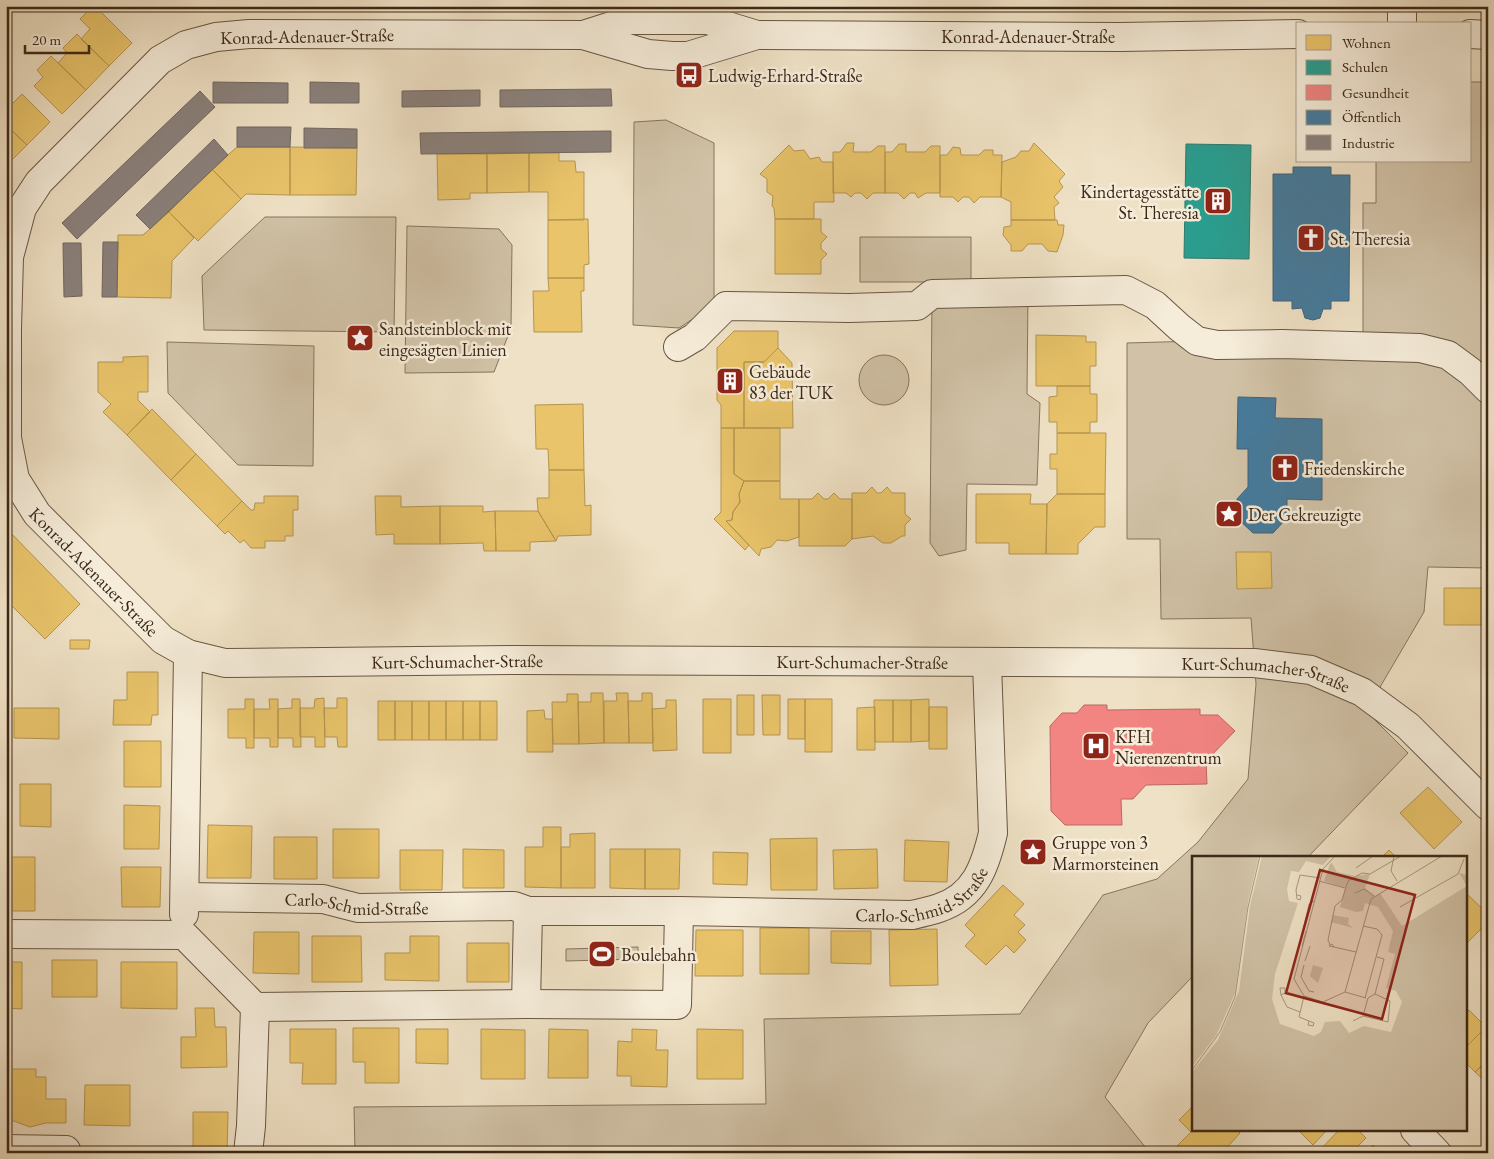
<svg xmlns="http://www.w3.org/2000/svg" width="1494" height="1159" font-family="'EB Garamond',serif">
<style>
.green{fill:#d1c2a7;stroke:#86755f}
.homes{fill:#e9c46a;stroke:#b59551}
.schools{fill:#2a9d8f;stroke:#2f7a6b}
.health{fill:#f28482;stroke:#bb6862}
.public{fill:#457b9d;stroke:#426275}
.industry{fill:#8a817c;stroke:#73665e}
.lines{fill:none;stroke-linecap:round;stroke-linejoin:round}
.minor-casing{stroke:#695642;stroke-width:30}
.minor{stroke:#f5ecd9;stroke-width:28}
.labels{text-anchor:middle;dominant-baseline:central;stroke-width:5;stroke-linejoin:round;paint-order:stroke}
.street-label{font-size:18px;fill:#3c2817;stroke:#f5ecd9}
.poi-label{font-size:18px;fill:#3c2817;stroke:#f5ecd9;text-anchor:start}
.inset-road{fill:none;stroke:#a7977f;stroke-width:1}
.view{fill:#8f2418;fill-opacity:0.15;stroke:#8f2418;stroke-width:2.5}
.inset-edge{fill:none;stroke:#3c2817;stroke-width:2.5}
</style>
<rect width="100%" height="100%" fill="#efe1c5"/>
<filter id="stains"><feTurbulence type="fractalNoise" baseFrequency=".004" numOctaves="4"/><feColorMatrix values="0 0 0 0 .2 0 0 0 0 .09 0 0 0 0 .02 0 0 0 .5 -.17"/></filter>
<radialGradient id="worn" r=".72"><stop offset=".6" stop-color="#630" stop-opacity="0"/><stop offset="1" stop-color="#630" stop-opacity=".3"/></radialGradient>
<path class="green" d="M1470,82H1488V568L1428,567L1424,612L1366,711L1408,753L1307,858H1193V976L1148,1023L1105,1097L1150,1153H355L354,1107L766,1104L764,1019L1020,1014L1103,895L1157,879L1198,842L1248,779L1256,684L1251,618L1161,619L1160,539H1127V343L1197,341L1363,346V203H1376V161H1470Z
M666,120L714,143V305L679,328L633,325L634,122Z
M265,217H396L394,332L204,330L202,276Z
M407,226L499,229L512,245L511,328L494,372L405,373Z
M860,237H971V282H860Z
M1028,293L1027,394L1040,403L1037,485L967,484L966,550L939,556L930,543L932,294Z
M167,342L314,346L313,466L238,465L168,393Z
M859 380a25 25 0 1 1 50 0a25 25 0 1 1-50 0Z
M638,947V959L566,961V949Z"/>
<path class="homes" d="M93,6H95L132,43L109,66L81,39L90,29L80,19Z
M77,34L109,66L86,90L58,63L67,53L63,48Z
M51,56L86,90L62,114L34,86L43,77L37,70Z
M22,94L50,122L27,145L6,125V96L13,103Z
M6,125L27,145L6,166Z
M847,143H854L853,152H871L878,146H885V193H873L867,199L861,193H855L851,197L846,193H833V152H840Z
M1034,143L1065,174L1059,181L1063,187L1054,197L1059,203L1054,207L1055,220H1011V202L1001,197L1002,162L1016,157L1021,151H1029Z
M899,144H906V152H925L931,146H940V193H926L918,198L915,193H910L904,199L898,193H885V152H892Z
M789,145L794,151L804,150L810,159L819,157L822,162H833L834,202H814V219H775L774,208L772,206L773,196L767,192V179L760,174Z
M237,147H290V195L246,194L241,199L212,169Z
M290,147L357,148L356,195H290Z
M953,147L960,148L961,155H979L984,150H993V155H1002L1001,197H980L974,203L969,197H963L958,202L953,197H940V155H947Z
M529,153H559V161H575L576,172H584V220H548V192H529Z
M529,153V192L487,193V154Z
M437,154H487V193H470V199L438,200Z
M212,169L241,199L198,241L169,212Z
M169,212L194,238L172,261L171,298L117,297L118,235H143Z
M588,219L589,264L584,265V278H548V220Z
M775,219H821V232L827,237L821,243V249L827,254L821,260V274H775Z
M1011,220H1057L1058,225H1064L1063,235L1057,252L1048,251L1042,244H1028L1022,251H1011V245L1003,235L1004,227L1011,226Z
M548,278H584V291H581L582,332H534L533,291H549Z
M734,331H778V348L764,362H744V428H721V405L717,400V348Z
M1036,335L1086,336V342H1096V366H1090V386H1036Z
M778,348L792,363L793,428H744V362H764Z
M148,356V392H138V400L150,412L127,435L103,412L111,404L98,392V362H123V357Z
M1057,386H1090V394H1097V422H1090V433H1057V422H1049V397L1057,396Z
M583,404L584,470H549L548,449H536L535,405Z
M152,409L196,454L171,480L127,435Z
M721,428H734V474L744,481L739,494L740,502L733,512L732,520L726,521L749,545L745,550L714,519L721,512Z
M734,428H780V481H744L734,474Z
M1057,433H1106L1105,494H1057V469H1050V454H1057Z
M196,454L242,501L217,526L171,480Z
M549,470H584L585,506L591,505V535L558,536L556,541L538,511L537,498H549Z
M744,481H780V499H799V537L787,541L777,540L771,547L761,549L759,556L726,521L732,520L733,512L740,502L739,494Z
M872,487L877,493H881L887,487L892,493H905V514L911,519L905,525V536H902L891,543H883L873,536L852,539V493H866Z
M818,493L824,499H828L834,493L840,499H852V539L845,546H799V499H812Z
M976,494H1031L1030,504H1047L1046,554H1009V543H976Z
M1057,494H1105V527H1095L1078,544V554H1046L1047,504Z
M264,496H298V510H293V536H285V541H265V548H251L244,540L240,543L228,531L225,534L217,526L242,501L251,510H254L255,503H264Z
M375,496H401V507L440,506V544H394V534L376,535Z
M440,506H483V512L495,511L496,551H484L483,543L440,544Z
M495,511H538L556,541L530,542V551H496Z
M6,528L80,604L45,639L6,600Z
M1236,552H1271L1272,588L1237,589Z
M1444,588H1488V625H1444Z
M70,640H90L89,649H70Z
M127,672H158V715H152L151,725H113L114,700H127Z
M591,693H603L604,743L579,744L578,702H591Z
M616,693H628L629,743H604V701H617Z
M642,693H652L653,743H629L628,701H642Z
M567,694H578L579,744H553L552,702H567Z
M737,695H754V735H737Z
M762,695H780V735H763Z
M324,698L325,747H315V737H300V708H314L315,699Z
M337,698H347V747H338L337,737H325L324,708H337Z
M245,699H254V748H246V738H228V709H245Z
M269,699H278V747H270V738H254V709H270Z
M292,699H300L301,747H293V738H278V709L292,708Z
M703,699H731V753H703Z
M788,699H805V739H788Z
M805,699H832V752H805Z
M929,699V741L911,742V700Z
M666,700H676L677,750L653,751L652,709L666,708Z
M874,700H893V742H875Z
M893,700H911V742H893Z
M378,701H395V740H378Z
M395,701H412V740H395Z
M412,701H429V740H412Z
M429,701H446V740H429Z
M446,701H463V740H446Z
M463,701H480V740H463Z
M480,701H497V740H480Z
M875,707V750H857V708Z
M929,707H947V749H929Z
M14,708H59V739L14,738Z
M544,710L545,719H552L553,752H527V711Z
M124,741H161V787H124Z
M20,784H51V827L20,826Z
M1428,787L1462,822L1434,849L1400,813Z
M124,805L160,806L159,849H124Z
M208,825L252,826L251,878H207Z
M543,827H561V888L525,887V847H543Z
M333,829H379V878H333Z
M595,833V888H561V847H570V834Z
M274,837H317V879H274Z
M817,838V890H771L770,839Z
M905,840L949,842L947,882L904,881Z
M463,849L504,850V888H463Z
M610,849H645V889L610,888Z
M645,849H680L679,889H645Z
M877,849L878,888L834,889L833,850Z
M400,850H443L442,890H400Z
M1389,850L1397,858H1381Z
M713,852L748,853L747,885L713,884Z
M6,857H35V911H6Z
M121,867H161L160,907H122Z
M1003,885L1024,904L1014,915L1025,925L1018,932L1026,940L1014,953L1006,945L986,965L965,946L975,935L965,925Z
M1465,892L1488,914V922L1465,945Z
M760,928H809V974H760Z
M937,929L938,985L890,986L889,930Z
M696,930H743V976H695Z
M831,931H871V964L831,963Z
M254,932H299V974L253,973Z
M312,936H361L362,982H312Z
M410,936H439V981L385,980V953H410Z
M467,943H509V982H467Z
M52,960H97V997H52Z
M6,962H22V1009L6,1008Z
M121,962H177V1009L121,1008Z
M195,1008H214L215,1027H226L227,1067L181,1068V1037H196Z
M1469,1010L1486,1027L1465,1048V1014Z
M1486,1027L1488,1029V1060L1475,1072L1465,1062V1048Z
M353,1028H399V1083H365V1062H353Z
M290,1029H336V1084H302L303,1063H290Z
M416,1029H448V1064L416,1063Z
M481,1029L525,1030V1079H481Z
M549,1029L588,1030V1078H548Z
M632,1029L657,1030L656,1050H668L667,1087L631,1086V1076H617L618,1041L632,1042Z
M697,1029L743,1030V1079H697Z
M1488,1060V1084L1475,1072Z
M6,1069H36V1077H46V1099H66V1123H46L30,1127L11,1120L6,1123Z
M85,1085H130V1126L84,1125Z
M1193,1106V1130H1237L1240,1133L1222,1153H1184L1177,1146L1191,1132L1179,1120Z
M193,1112H228L227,1153H193Z
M1298,1130H1327L1313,1145Z
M1339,1130H1358L1366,1138L1351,1153H1320L1319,1151Z
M1373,1145L1381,1153H1365Z"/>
<path class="schools" d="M1186,144L1251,145L1249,259L1184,258Z"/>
<path class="health" d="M1084,705H1107V710L1200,709V715H1218L1235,731L1206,761L1207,784L1146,785L1133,799H1121L1122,825H1065L1051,811L1050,726L1062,713H1077Z"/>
<path class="public" d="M1293,167H1331V175H1350L1349,301H1331V309H1323L1320,318L1313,320L1305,318L1302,308L1292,309V301H1273V174H1293Z
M1238,397L1276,398L1275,418L1322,419V500L1287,499V518L1273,533H1253L1238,519L1237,499L1248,487V449H1237Z"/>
<path class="industry" d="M213,82L288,83V103H213Z
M310,82L359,83V103H310Z
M611,89L612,106L500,107V90Z
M480,90V106L402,107V91Z
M200,91L215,107L77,239L62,223Z
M237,127H291L290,147H237Z
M304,128L357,129V148H304Z
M611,131V152L421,154L420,133Z
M214,139L228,155L150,229L136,215Z
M103,242H118L117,297H102Z
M63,243H81L82,296L64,297Z"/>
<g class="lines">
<defs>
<g id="minor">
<path d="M1402,24V6"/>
<path id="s1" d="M1298,34L1120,37L757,35L688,56H672L648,54L583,35L249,34L216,37L186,45L160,60L39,182L22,208L9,257L7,329V438L15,479L37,514L163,640L188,654L225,663L518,660L1254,663L1311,670L1362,692L1408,726L1488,806"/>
<path d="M1470,34L1488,35"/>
<path d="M583,35L630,20H708L757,35"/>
<path d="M678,347L695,337L726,306L849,308L917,306L932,294L1126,290L1155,305L1179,327L1197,341L1217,345L1282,344L1420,348L1448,355L1471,372L1488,389"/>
<path id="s2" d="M185,897L323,899L358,908L514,906L528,911H679L912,915C921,913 930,911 939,908C975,896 985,867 993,833L987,663"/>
<path d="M184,914L188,654"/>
<path d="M6,934L184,935L255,1007L526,1004L677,1005L679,911"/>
<path d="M526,1004L528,911"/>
<path d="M1415,1130L1437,1153"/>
<path d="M6,1149L66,1150V1153"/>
<path d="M248,1153L251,1126L255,1007"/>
</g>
</defs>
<use href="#minor" class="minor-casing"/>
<use href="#minor" class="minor"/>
</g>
<defs>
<symbol id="bus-square" viewBox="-11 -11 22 22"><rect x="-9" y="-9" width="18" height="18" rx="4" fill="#8f2418" stroke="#f5ecd9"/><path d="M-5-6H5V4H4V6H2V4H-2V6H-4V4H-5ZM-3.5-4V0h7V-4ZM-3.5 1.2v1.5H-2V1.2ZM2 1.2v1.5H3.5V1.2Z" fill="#fff"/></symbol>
<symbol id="building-square" viewBox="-11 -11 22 22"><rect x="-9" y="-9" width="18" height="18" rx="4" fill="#8f2418" stroke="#f5ecd9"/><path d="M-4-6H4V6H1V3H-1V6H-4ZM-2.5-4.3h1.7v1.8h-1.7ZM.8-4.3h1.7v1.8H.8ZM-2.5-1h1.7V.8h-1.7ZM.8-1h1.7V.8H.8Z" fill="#fff"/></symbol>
<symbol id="church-square" viewBox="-11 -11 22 22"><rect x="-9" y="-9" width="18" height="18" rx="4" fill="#8f2418" stroke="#f5ecd9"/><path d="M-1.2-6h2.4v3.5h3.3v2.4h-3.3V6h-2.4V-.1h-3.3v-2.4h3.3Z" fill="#fff"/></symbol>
<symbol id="sight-square" viewBox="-11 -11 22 22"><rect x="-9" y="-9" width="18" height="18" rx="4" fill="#8f2418" stroke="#f5ecd9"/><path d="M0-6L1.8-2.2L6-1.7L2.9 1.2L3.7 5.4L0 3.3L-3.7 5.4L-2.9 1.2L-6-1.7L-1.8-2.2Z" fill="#fff"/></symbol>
<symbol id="hospital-square" viewBox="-11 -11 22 22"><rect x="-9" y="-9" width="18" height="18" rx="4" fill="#8f2418" stroke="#f5ecd9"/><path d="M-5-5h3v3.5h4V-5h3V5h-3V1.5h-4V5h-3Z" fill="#fff"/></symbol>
<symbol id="stadium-square" viewBox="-11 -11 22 22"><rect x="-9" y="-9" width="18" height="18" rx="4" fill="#8f2418" stroke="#f5ecd9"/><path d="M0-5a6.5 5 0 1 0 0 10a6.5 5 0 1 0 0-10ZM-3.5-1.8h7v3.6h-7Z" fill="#fff"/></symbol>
</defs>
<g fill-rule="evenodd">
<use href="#bus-square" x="673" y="59" width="32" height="32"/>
<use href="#building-square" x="1202" y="185" width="32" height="32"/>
<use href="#church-square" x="1295" y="222" width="32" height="32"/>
<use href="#sight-square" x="344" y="322" width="32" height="32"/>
<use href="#building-square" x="714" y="365" width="32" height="32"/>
<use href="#church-square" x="1269" y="452" width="32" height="32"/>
<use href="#sight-square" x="1213" y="498" width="32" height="32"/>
<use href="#hospital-square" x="1080" y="730" width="32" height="32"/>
<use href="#sight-square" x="1017" y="836" width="32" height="32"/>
<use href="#stadium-square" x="586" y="938" width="32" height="32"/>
</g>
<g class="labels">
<g class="street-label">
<text transform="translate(307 36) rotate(-1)">Konrad-Adenauer-Straße</text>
<text x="1028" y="36">Konrad-Adenauer-Straße</text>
<text stroke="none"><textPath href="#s1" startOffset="1748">Konrad-Adenauer-Straße</textPath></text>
<text stroke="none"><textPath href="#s1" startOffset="2144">Kurt-Schumacher-Straße</textPath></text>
<text stroke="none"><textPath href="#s1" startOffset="2549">Kurt-Schumacher-Straße</textPath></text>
<text stroke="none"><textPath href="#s1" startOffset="2954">Kurt-Schumacher-Straße</textPath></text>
<text stroke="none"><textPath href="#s2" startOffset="745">Carlo-Schmid-Straße</textPath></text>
<text stroke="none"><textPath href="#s2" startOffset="172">Carlo-Schmid-Straße</textPath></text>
</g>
<g class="poi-label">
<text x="708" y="75">Ludwig-Erhard-Straße</text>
<text x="1199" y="191" text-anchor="end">Kindertagesstätte<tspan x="1199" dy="21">St. Theresia</tspan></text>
<text x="1330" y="238">St. Theresia</text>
<text x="379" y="328">Sandsteinblock mit<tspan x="379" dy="21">eingesägten Linien</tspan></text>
<text x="749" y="371">Gebäude<tspan x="749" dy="21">83 der TUK</tspan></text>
<text x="1304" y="468">Friedenskirche</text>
<text x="1248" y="514">Der Gekreuzigte</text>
<text x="1115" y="736">KFH<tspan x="1115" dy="21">Nierenzentrum</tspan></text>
<text x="1052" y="842">Gruppe von 3<tspan x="1052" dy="21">Marmorsteinen</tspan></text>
<text x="621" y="954">Boulebahn</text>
</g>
</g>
<g transform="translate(1192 856)">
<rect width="275" height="275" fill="#efe1c5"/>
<path d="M0,0H67L56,46L43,137L25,178L0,211ZM70,0H139L131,9L114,5L107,16L99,15L95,33L97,45L106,47L83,118L80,143L88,168L122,180L129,176L133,166L148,165L157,177L172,170L199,176L210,146L204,135L194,132L203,98L196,96L201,75L186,51L173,47L171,55L164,56L148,51L153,32L132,25L138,8L140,7L145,16L163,20L178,18L173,32L183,40L188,37L210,70L275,30L267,17L275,19V275H0V216L26,184L47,135L58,50ZM141,59L157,62L156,68L161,72L139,66ZM121,109L131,112L126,127L118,120Z" fill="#d1c2a7"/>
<path class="inset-road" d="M143,0L131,13L102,123L112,140L131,146L153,136M202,0L199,15L205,25M164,12L181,0M127,25L153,32M163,37L172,33L182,40M105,39L109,40L108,44L105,43L104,34L108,19L128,22M208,51L266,18L272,3M171,70L185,73L190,79L173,142M111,74L117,48L122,45M138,89L136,84L143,50L150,44L156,25L170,17L178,18L209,0M110,90L114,75M142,91L137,90L140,88L142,91L164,96M113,105L118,90M112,109L109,121L117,135L122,136M153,136L179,43L250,0M153,136L174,142M89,139L88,132H93V137L89,139L95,151L108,156M112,140L107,161L122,167L121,170L116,169L117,165M171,160L196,166L198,145L183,138M161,165L171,160L176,142L183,138L192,103L185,101M0,214L28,176L43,141L56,51L68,0"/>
<path class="view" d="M128,14L223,39L190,163L94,137Z"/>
<rect width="275" height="275" class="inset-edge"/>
</g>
<rect width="1494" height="1159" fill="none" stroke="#efe1c5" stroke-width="25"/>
<rect x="8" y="8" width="1479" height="1144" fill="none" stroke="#3c2817" stroke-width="2.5"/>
<rect x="12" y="12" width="1469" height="1134" fill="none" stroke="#3c2817"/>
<rect x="1296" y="22" width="175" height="140" fill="#f5ecd9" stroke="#ab9e8b"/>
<rect x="1306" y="35" width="25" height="15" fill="#e9c46a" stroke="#ab9e8b"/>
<text x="1342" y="48" font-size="15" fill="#3c2817">Wohnen</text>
<rect x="1306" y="60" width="25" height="15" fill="#2a9d8f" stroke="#ab9e8b"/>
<text x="1342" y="72" font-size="15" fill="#3c2817">Schulen</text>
<rect x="1306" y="85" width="25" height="15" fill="#f28482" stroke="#ab9e8b"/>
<text x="1342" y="98" font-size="15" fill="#3c2817">Gesundheit</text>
<rect x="1306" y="110" width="25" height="15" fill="#457b9d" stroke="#ab9e8b"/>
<text x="1342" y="122" font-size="15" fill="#3c2817">Öffentlich</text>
<rect x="1306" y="135" width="25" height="15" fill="#8a817c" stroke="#ab9e8b"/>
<text x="1342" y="148" font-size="15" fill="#3c2817">Industrie</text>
<path d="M25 45v8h64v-8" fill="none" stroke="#3c2817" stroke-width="2.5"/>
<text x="32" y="45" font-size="15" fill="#3c2817" stroke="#f5ecd9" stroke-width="4" paint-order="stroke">20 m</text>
<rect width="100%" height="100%" filter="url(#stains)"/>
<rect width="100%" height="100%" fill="url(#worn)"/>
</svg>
